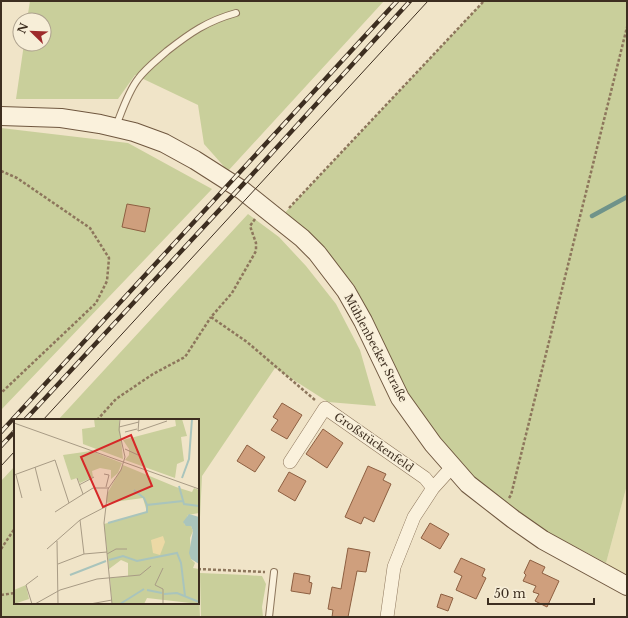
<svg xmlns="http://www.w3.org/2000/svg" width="628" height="618" font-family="'Libre Baskerville',serif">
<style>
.farmland{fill:#e6deb5}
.green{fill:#c9cf9b}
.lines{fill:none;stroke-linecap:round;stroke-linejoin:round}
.stream{stroke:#6f938a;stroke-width:4.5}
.building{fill:#cf9f7d;stroke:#8d5f41}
.lane-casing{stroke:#8d765c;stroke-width:8}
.street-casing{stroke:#8d765c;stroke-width:14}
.secondary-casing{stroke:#6f573f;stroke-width:20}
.path{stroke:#8d765c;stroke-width:2.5;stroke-dasharray:3 2;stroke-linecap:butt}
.lane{stroke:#faf1dc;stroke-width:6}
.street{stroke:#faf1dc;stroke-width:13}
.secondary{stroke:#faf1dc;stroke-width:18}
.tram{stroke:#3d2e20;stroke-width:1}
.rail-casing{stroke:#3d2e20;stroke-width:4.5}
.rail{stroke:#f7eed8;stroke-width:3;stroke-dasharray:9;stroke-linecap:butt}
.labels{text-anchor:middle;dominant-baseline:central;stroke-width:3;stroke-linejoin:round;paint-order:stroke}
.street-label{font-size:11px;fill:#3d2e20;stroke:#f7eed8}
.inset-river{fill:none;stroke:#a9c4bc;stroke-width:2}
.inset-road{fill:none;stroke:#a89b85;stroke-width:1}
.view{fill:#d62828;fill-opacity:0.15;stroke:#d62828;stroke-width:2}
.inset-edge{fill:none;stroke:#3d2e20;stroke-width:2}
</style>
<rect width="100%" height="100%" fill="#f0e4c8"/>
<path class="farmland" d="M627,485V581L606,563Z"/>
<path class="green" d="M30,1H384L228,171L204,144L198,105L135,75L118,99H16L24,44H44V20H27Z
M484,1H627V485L606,563L548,532L513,519L468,484L408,393L354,285L304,238L279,219Z
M1,128L128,143L212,189L1,410Z
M248,214L279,237L306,266L336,304L360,350L376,406L328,402L275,368L202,476L198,558V420H58Z
M15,466V603H198V563L200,617H1V481Z
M200,573L246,575L262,576L266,584L262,607L263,617H201Z"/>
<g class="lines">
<path class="stream" d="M592,216L627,197"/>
</g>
<path class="building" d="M127,204L150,208L145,232L122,227Z
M282,403L302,415L287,439L271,430L278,420L273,417Z
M323,429L343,443L327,468L306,454Z
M247,445L265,457L255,472L237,461Z
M368,466L386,474L383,480L391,484L374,522L364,517L361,524L345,517Z
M289,472L306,481L295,501L278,491Z
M430,523L449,534L440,549L421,538Z
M348,548L370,552L366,572L357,571L348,617H332L333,610L328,609L332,587L341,589Z
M461,558L485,569L482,576L486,578L476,599L456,590L462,576L454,572Z
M530,560L545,567L542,573L559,581L547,607L535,601L539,594L533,592L536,586L523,581L526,575L524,573Z
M294,573L310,576L309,582L312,583L310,594L291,591Z
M441,594L453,598L448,611L437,607Z"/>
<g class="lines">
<defs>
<path id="lane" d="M116,126C122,111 128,92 138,79C146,68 157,60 167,51C190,33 207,21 236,13
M269,617L274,572"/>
<path id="street" d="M290,462L325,408L425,478L433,488
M387,617L394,567L414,517L433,488L452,467"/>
<path id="secondary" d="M1,116L61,118L100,124L134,132L164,143L195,160L242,190L302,238L317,253L346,291L363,321L400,398L433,444L468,484L513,519L543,540L627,586"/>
</defs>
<use href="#lane" class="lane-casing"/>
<use href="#street" class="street-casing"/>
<use href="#secondary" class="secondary-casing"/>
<path class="path" d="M1,171L17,178L90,228L109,258L107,281L96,303L1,393
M289,208L484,1
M255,219L250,226L256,243V251L232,293L211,317L247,342L315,400
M97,420L116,399L153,374L185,357L211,317
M509,498L511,495L627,27
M1,549L15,528
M198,569L265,572
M1,595L15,593"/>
<use href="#lane" class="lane"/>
<use href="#street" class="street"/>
<use href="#secondary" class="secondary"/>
<path class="tram" d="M43,420L428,1
M1,466L15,451"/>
<defs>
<path id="rail" d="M25,420L260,166L410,1
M1,432L397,1
M1,446L15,431"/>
</defs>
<use href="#rail" class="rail-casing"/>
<use href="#rail" class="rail"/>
</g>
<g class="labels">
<g class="street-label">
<text transform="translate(376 348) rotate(62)">Mühlenbecker Straße</text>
<text transform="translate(374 442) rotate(35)">Großstückenfeld</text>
</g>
</g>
<g transform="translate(14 419)">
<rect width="185" height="185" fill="#f0e4c8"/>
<path d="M80,0H105L109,40L69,25L68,10L81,8ZM161,0H168L173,17L167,18L170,42L163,45L161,59L111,41L115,36V30L109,21L162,7ZM77,32L108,44L104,54L97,60V51L86,49L78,52L79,58L66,64L63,59L57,61L49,36ZM109,46L162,68L178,73L180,69L185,71V94L174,96L170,105L177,107L179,112L176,119L177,140L181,144L179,149L185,150V185L133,179L130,185H98L96,159L114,157V144L107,141L95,150L90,105L133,93L129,79L92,84L93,75ZM12,166L15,180L0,185V171Z" fill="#c9cf9b"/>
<path d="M149,117L151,123L146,136L139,134L137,121Z" fill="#ecd9a5"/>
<path d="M175,95L185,98V145L177,140L175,134L179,112L177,107H172L169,103Z" fill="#a9c4bc"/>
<path class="inset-river" d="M168,59L175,40L178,0M165,67L170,85L185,87M120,71L130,79L133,86M94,104L133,93V86L169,82M95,141L109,137L123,142L163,134L167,144L171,177M56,156L92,142M133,171L148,174M150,175L163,174L185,183M106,185L130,170"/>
<path class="inset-road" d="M125,0L124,12L153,2M0,4L185,70M105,8L125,3M111,13L123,10M111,30L124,36M21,48L27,72M90,55L95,56L92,68M0,56L41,41L55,84L79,69H95M2,56L8,79M63,59L69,75M65,66L80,58M41,93L55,84M66,101L70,135M43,122L44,185M33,130L66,101L91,88M93,135L102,130H113M44,145L70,135L93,133M149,149L141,166L149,170V185M18,185L12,166L24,157M21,185L46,171L83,160L126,156L137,147M76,185L98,181M98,185L90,104L94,70L107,51L111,38L105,11L106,0"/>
<path class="view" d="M117,16L138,67L89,88L67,38Z"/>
<rect width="185" height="185" class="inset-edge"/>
</g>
<rect width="628" height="618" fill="none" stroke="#3d2e20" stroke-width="4"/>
<g transform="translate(32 32) rotate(293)"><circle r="19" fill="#f7eed8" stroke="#ada18e"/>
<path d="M0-3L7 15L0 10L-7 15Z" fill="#9e2a2b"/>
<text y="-6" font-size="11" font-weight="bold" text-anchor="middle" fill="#3d2e20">N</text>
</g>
<path d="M488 598v6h106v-6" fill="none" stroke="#3d2e20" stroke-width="2"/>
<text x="494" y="598" font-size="12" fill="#3d2e20" stroke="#f7eed8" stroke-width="3" paint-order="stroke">50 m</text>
</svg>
